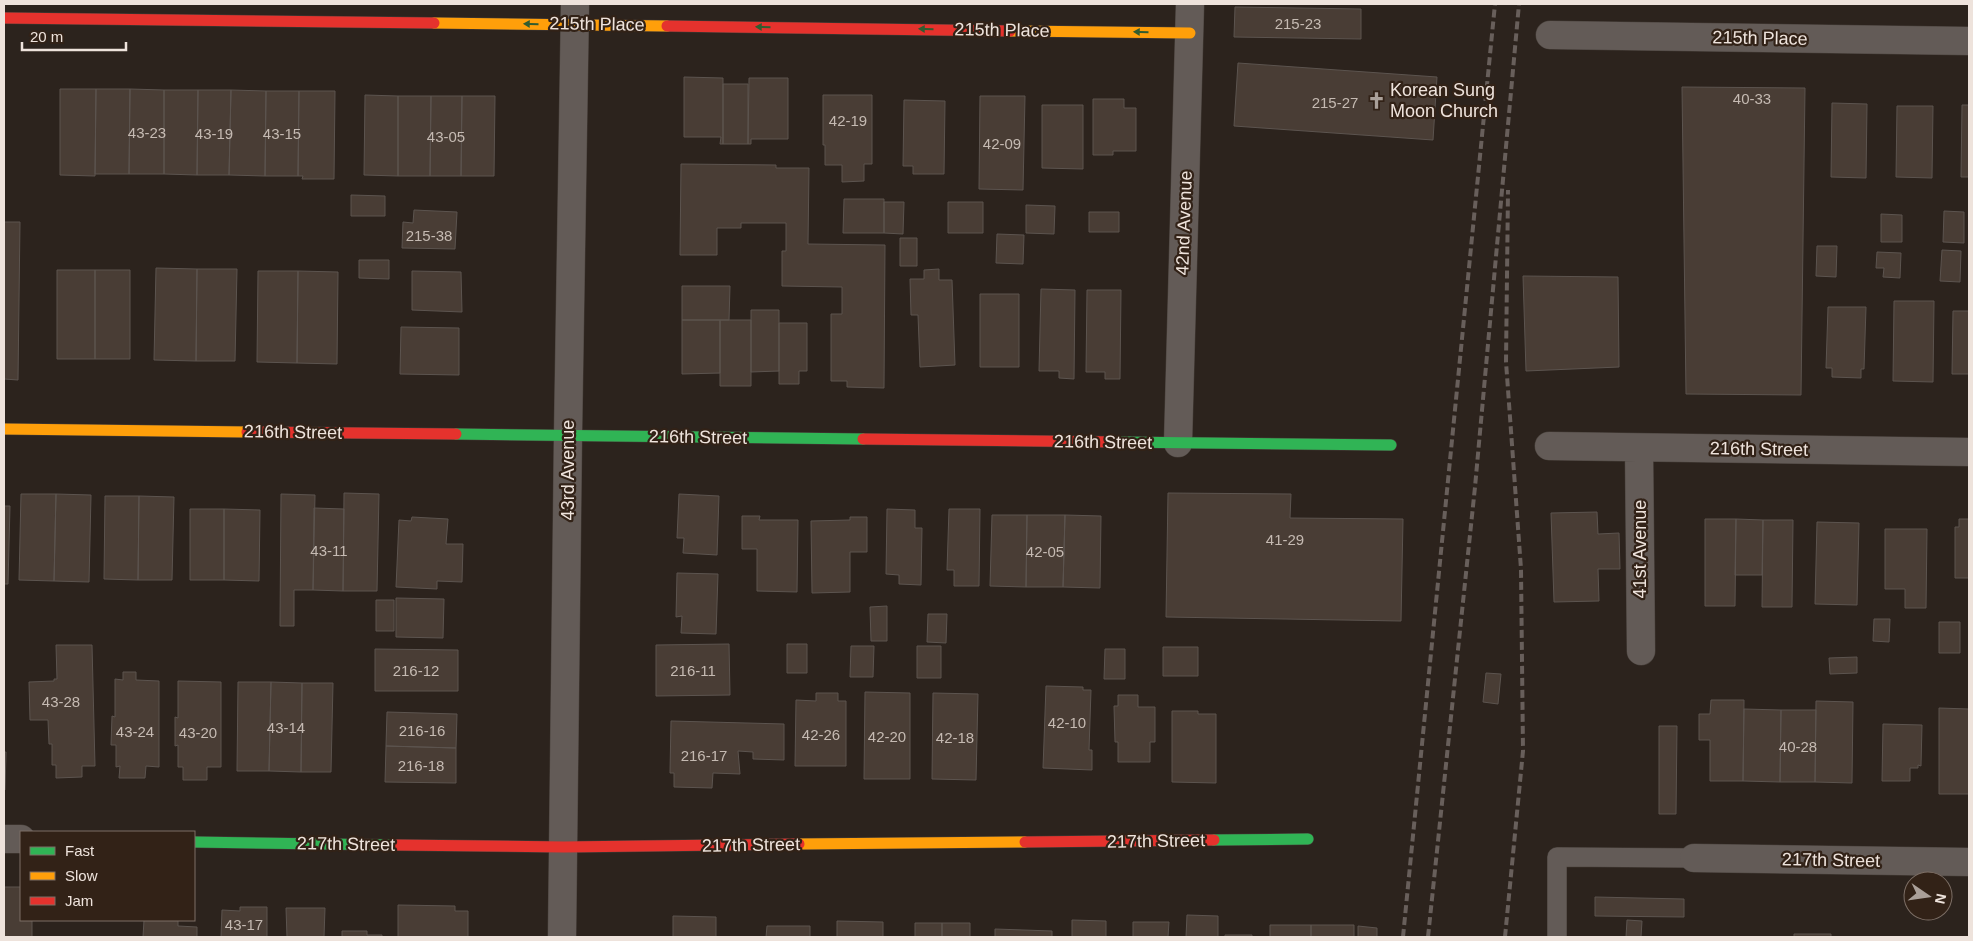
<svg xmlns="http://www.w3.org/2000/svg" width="1973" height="941" font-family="Arial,sans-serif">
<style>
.building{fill:#493d35;stroke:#5c544f}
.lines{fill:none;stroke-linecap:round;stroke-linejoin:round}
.lane-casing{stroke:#48403b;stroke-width:20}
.street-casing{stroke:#48403b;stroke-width:29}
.fast-casing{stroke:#48403b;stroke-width:12}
.slow-casing{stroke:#48403b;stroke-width:12}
.jam-casing{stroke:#48403b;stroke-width:12}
.lane{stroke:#635b57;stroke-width:19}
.street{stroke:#635b57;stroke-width:28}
.fast{stroke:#30b455;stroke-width:11}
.slow{stroke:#ff9f0a;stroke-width:11}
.jam{stroke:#e5322d;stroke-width:11}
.rail{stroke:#685f5b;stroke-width:4;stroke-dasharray:8 4;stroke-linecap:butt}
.oneway{fill:#315c30}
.labels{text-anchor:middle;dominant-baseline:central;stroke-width:4.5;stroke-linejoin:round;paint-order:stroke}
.number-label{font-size:15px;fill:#c5bab2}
.street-label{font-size:18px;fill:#eee3dc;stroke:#322217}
.poi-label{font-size:18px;fill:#eee3dc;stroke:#322217;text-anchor:start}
</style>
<rect width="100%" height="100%" fill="#2c231d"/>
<path class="building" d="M1235,7L1361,9V39L1234,37Z
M1238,63L1437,77L1433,140L1234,126Z
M684,77L723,78V144H720L721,137H684Z
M749,78H788V139H751V144H748Z
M723,84H748V144H723Z
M1682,87L1805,88L1801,395L1686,394Z
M60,89H96L95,176L60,175Z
M96,89H130L129,174H95Z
M130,89L164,90V174H129Z
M164,90H198L197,175L164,174Z
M198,90H231L229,175H197Z
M231,90L266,91L265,176L229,175Z
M266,91H299L298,176H265Z
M299,91H335L334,179H302L303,176H298Z
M365,95L398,96V176L364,175Z
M823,95H872V164H864V181L842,182V165H825V145H823Z
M398,96H431L430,176H398Z
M431,96H462L461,176H430Z
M462,96H495L494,176H461Z
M980,96H1025L1023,190L979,189Z
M1093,99H1124V108H1136V151H1113V155H1093Z
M904,100L945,101L944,174H913V166H903Z
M1832,103L1867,104L1866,178L1831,177Z
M1042,105H1083V169L1042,168Z
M1962,105H1969V177H1961Z
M1897,106H1933L1932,178L1896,177Z
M681,164L776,165V168H809L808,244L885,245L884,388L847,387V381H831V314H842V287L782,286V251H786V223H741V228H717V255H680Z
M351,195L385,196V216H351Z
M844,199H884V233H843Z
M884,202H904L903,234L884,233Z
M948,202H983V233H948Z
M1026,205L1055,206L1054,234L1026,233Z
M414,210L457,212L455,249L402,248L403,222L413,223Z
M1944,211L1964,212V243L1943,242Z
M1089,212H1119V232H1089Z
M1881,214L1902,215V242H1881Z
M4,222H20L18,380L4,379Z
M997,234L1024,235L1023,264L996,263Z
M900,238H917V266H900Z
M1817,246H1837L1836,277L1816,276Z
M1942,250L1961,251L1960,282L1940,281Z
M1877,252L1901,253L1900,278L1883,277L1884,268H1876Z
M359,260H389V279L359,278Z
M156,268L197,269L196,361L154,360Z
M197,269H237L235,361H196Z
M939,269V280H952L955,365L920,367L918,315H911L910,279H924V270Z
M57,270H95V359H57Z
M95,270H130V359H95Z
M258,271H298L297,363L257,362Z
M298,271L338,272L337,364L297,363Z
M412,271L461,272L462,312L412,310Z
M1523,276L1618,277L1619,367L1526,371Z
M682,286H730L729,320H682Z
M1041,289L1075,290L1074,379L1059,378V371H1039Z
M1087,290H1121L1120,379H1105V372H1086Z
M980,294H1019V367H980Z
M1894,301H1934L1933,382L1893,381Z
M1828,307H1866L1864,369H1861V378L1832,377V368H1826Z
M751,310H779V371L751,372Z
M1953,311H1969V374H1952Z
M682,320H720V373L682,374Z
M720,320H751V386H720Z
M779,323H807V371H799V384H779Z
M401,327L459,328V375L400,374Z
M344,493L379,494L377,591H343Z
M1168,493L1291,494L1290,518L1403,519L1401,621L1166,617Z
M21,494H56L54,581L19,580Z
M56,494L91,495L89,582L54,581Z
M281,494L315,495L313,590H294V626H280Z
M679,494L719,496L717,555L683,553L684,538H677Z
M105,496H139L138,580L104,579Z
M139,496L174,497L172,580H138Z
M4,506H10L8,584H4Z
M314,508L344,509L343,591L313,590Z
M190,509H224V580H190Z
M224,509L260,510L259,581L224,580Z
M887,509L915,510V528H922L921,585L899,584V575L886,574Z
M949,509H980L979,586H954V570H947Z
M1597,512L1598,534L1619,533L1620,569H1598L1599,601L1554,602L1551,513Z
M992,515H1027L1026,587L990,586Z
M1027,515H1065L1063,587H1026Z
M1065,515L1101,516L1100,588L1063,587Z
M742,516H760L759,520H798L797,592L757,591V549H742Z
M412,517L448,519L446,544H463L462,582L437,581V589L396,587L399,520L411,521Z
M850,517H867V552H850V592L812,593L811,521L850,520Z
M1705,519H1736L1735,606H1705Z
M1736,519L1763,520L1762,575H1735Z
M1959,519H1969V578H1955V527H1959Z
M1763,520H1793L1792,607H1762Z
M1817,522L1859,523L1857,605L1815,604Z
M1885,529H1927L1926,608H1905V589H1885Z
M677,573L718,574L716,634L681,633L682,616L676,617Z
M396,598L444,599L443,638L396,637Z
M376,600H394V631H376Z
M887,606V641H871L870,607Z
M928,614H947L946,643L927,642Z
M1874,619H1890L1889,642L1873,641Z
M1939,622H1960V653H1939Z
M729,644L730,695L656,696V645Z
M787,644H807V673H787Z
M56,645H92L95,766H82V777L56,778V765H52V744H49L48,720H30L29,682L54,681V679H57Z
M851,646H874L873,677H850Z
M917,646H941V678H917Z
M1163,647H1198V676H1163Z
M375,649L458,650V691H375Z
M1105,649H1125V679H1104Z
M1857,657V673L1830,674L1829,658Z
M123,672H136V680L159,681V767L146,766L145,778H119L120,766L116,767V745H111L112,716L115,717V679L123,680Z
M1486,673L1501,674L1498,704L1483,702Z
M178,681L221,682V767H207V780H183V767H178V745L175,746V717L178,718Z
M238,682H271L269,771H237Z
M271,682L302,683L301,772L269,771Z
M302,683H333L331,772H301Z
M1046,686L1083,687V690H1091L1089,750H1092V770L1043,768Z
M865,692L910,693V779H864Z
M816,693H838V701H846V766H795L796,700L816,701Z
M933,693L978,694L976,780L932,779Z
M1118,695H1138V707H1155V742H1150V762H1118V742H1115L1114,706H1118Z
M1711,700H1744L1743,781H1710V740H1699V714H1710Z
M1816,701L1853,702L1852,783L1815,782Z
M1939,708L1969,709V794H1939Z
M1744,709L1781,710L1780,782L1743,781Z
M1781,710H1816L1815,782H1780Z
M1172,711H1198V714H1216V783L1172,782Z
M387,712L457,714L456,748L386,746Z
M671,721L784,724V760L753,759V752L738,751L740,774L713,773L712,788L674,787V773H670Z
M1883,724L1922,725L1921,766L1918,765V768H1910V781H1882Z
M1659,726H1677L1676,814H1659Z
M386,746L456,748V783L385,782Z
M4,752H6L5,790H4Z
M4,887H21V920H32V937H4Z
M1595,897L1684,899V917L1595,916Z
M398,905L455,906V911H468V937H398Z
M240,907H267V937H221L222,910L240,911Z
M286,908H325L324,937H287Z
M1187,915L1218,916V937H1186Z
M673,916L716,917V937H673Z
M144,920H178V926L197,927V937H143Z
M1072,920L1106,921V937H1072Z
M1627,920L1642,921L1641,937H1626Z
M837,921L883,922V937H837Z
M1133,922H1169L1168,937H1133Z
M915,923H942V937H915Z
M942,923H970V937H942Z
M1270,925H1311V937H1270Z
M1311,925H1354V937H1311Z
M767,926H810V937H766Z
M1358,926L1377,928V937H1358Z
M995,929L1052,931V937H995Z
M342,931H367V935H382V937H342Z
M1794,934H1831V937H1794Z
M1225,935H1252V937H1225Z"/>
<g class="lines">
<defs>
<path id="lane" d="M1557,937V857L1694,858"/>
<path id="street" d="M1550,35L1969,41
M1178,443L1190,4
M1549,446L1969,452
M1639,448L1641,651
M4,839H21
M1694,858L1969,862
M562,937L568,435L575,4"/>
<path id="fast" d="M456,434L863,439
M1117,442L1391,445
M1214,840L1308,839
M194,842L394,845"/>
<path id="slow" d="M434,23L667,26
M1010,31L1190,33
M4,429L247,432
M799,844L1025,842"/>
<path id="jam" d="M4,18L434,23
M667,26L1010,31
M247,432L456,434
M863,439L1117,442
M1025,842L1214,840
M394,845L564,847L799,844"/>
</defs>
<use href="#lane" class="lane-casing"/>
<use href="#street" class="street-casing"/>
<use href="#fast" class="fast-casing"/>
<use href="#slow" class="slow-casing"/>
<use href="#jam" class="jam-casing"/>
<use href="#lane" class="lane"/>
<use href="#street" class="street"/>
<use href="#fast" class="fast"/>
<use href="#slow" class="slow"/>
<use href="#jam" class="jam"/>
<path class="rail" d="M1403,937L1495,4
M1428,937L1475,487L1519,4
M1505,937L1523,751L1521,569L1506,362L1508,190"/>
</g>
<defs><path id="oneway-solid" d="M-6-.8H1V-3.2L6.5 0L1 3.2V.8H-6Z" transform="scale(1.25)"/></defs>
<g class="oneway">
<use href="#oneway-solid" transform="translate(531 24) rotate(-179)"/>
<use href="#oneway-solid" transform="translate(763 27) rotate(-179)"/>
<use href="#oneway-solid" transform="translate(926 29) rotate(-179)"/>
<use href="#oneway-solid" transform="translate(1141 32) rotate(-179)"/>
</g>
<defs>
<symbol id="church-bare" viewBox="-9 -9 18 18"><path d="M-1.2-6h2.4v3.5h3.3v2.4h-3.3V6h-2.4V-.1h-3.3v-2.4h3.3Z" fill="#aaa099" stroke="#322217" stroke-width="2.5" paint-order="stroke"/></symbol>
</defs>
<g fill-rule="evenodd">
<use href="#church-bare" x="1364" y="88" width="25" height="25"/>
</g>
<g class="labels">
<g class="number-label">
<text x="1298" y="23">215-23</text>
<text x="1752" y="98">40-33</text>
<text x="1335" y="102">215-27</text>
<text x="848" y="120">42-19</text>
<text x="147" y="132">43-23</text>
<text x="214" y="133">43-19</text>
<text x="282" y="133">43-15</text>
<text x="446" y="136">43-05</text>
<text x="1002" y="143">42-09</text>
<text x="429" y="235">215-38</text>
<text x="1285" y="539">41-29</text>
<text x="329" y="550">43-11</text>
<text x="1045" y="551">42-05</text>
<text x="416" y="670">216-12</text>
<text x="693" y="670">216-11</text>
<text x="61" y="701">43-28</text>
<text x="1067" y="722">42-10</text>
<text x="286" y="727">43-14</text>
<text x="422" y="730">216-16</text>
<text x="135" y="731">43-24</text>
<text x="198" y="732">43-20</text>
<text x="821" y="734">42-26</text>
<text x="887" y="736">42-20</text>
<text x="955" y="737">42-18</text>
<text x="1798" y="746">40-28</text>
<text x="704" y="755">216-17</text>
<text x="421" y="765">216-18</text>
<text x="244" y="924">43-17</text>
</g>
<g class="street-label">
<text transform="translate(597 24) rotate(1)">215th Place</text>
<text transform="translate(1002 30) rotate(1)">215th Place</text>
<text transform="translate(1760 38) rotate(1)">215th Place</text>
<text transform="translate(1184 223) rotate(-88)">42nd Avenue</text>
<text transform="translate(293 432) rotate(1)">216th Street</text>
<text transform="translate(698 437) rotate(1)">216th Street</text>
<text transform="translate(1103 442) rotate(1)">216th Street</text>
<text transform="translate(1759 449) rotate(1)">216th Street</text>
<text transform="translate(568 470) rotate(-90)">43rd Avenue</text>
<text transform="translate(1640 549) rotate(-90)">41st Avenue</text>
<text transform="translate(1156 841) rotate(-1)">217th Street</text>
<text transform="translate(346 844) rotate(1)">217th Street</text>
<text transform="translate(751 845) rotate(-1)">217th Street</text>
<text transform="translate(1831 860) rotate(1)">217th Street</text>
</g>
<g class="poi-label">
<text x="1390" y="90">Korean Sung<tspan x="1390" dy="21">Moon Church</tspan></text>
</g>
</g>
<rect width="1973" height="941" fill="none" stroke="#eee3dc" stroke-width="10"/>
<rect x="20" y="831" width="175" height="90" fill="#322217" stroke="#7d6f66"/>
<rect x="30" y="847" width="25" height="8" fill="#30b455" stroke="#7d6f66"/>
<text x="65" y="856" font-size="15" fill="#eee3dc">Fast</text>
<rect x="30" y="872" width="25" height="8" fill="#ff9f0a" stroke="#7d6f66"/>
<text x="65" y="881" font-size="15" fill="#eee3dc">Slow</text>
<rect x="30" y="897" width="25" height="8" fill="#e5322d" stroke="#7d6f66"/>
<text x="65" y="906" font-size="15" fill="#eee3dc">Jam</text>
<g transform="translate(1928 896) rotate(103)"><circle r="24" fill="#322217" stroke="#7d6f66"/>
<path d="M0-4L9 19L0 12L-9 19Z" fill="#aaa099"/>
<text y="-8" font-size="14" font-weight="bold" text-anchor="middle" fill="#eee3dc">N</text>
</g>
<path d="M22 42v8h104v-8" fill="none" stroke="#eee3dc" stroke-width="2.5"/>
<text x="30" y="42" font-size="15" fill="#eee3dc" stroke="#322217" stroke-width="4" paint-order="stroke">20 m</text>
</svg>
